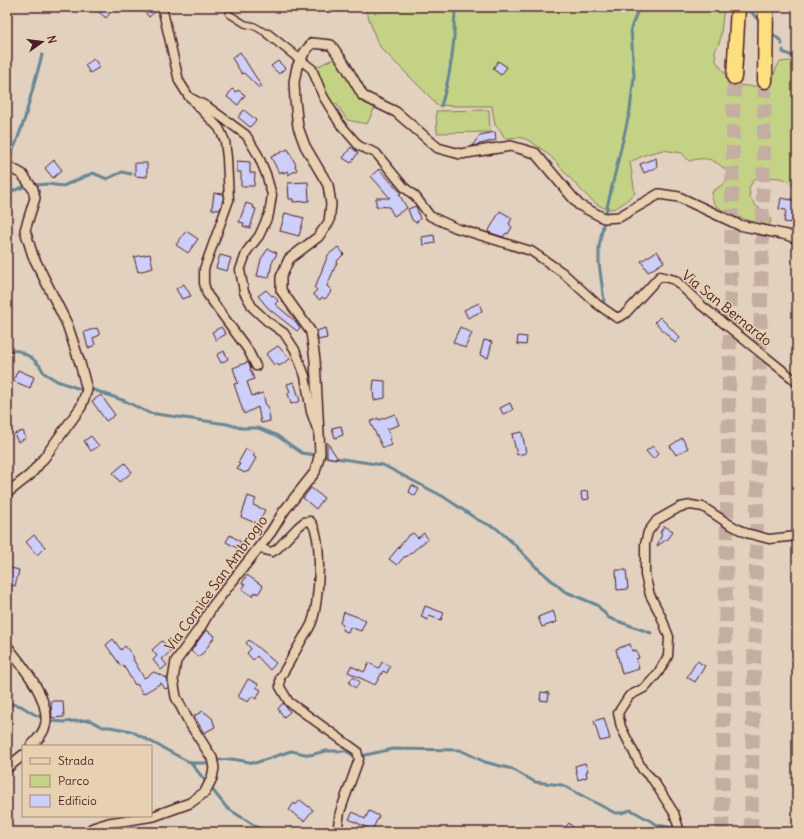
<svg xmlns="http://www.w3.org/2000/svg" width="804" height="839" font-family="Delius,sans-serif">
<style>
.green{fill:#c4d285;stroke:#877858}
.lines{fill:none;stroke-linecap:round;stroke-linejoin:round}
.stream{stroke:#688694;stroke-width:3}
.building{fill:#cdcff8;stroke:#4a1f2b}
.motorway-tunnel{stroke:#c4ada1;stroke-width:14;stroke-dasharray:14 7;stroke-linecap:butt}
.pedestrian-casing{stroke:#4a1f2b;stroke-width:8}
.minor-casing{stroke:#4a1f2b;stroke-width:11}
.tertiary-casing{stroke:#4a1f2b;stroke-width:12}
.motorway-casing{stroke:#4a1f2b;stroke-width:17}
.pedestrian{stroke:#e7d1b0;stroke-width:5.5}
.minor{stroke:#e7d1b0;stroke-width:8}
.tertiary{stroke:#e7d1b0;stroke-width:9}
.motorway{stroke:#fedf80;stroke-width:14}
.labels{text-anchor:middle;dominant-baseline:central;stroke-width:3;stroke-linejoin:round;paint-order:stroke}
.street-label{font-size:14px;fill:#4a1f2b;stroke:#e7d1b0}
</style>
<rect width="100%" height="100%" fill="#e2d1be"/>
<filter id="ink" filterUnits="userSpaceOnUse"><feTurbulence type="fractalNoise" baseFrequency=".025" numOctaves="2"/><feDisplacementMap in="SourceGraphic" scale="8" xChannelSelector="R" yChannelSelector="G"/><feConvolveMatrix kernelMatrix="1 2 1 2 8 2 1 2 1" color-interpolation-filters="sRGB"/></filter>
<g filter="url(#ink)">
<path class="green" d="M365,7H611L622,11L633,7H724L720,41L715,51L716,61L733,85C744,85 765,90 772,79C775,73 775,69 780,62L790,61L797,64V190C784,173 773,178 754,179L749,188L750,198L757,207L766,211L771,220L769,226C756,222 718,214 713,201C712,199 712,195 712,192L727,181V171C713,159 708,156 689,161L682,153L663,150L647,154L630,162L635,193C628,199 619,209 610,209C593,210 565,170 553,159C548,153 530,140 523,138C517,137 510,138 504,138L501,131L495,125L492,106H457L436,105L432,99L381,48L376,39Z
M339,56L363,96L377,103L367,124L347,120L336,103L330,107L312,69Z
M489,110L490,132L437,133L436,111Z"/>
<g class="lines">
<path class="stream" d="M747,7L760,22
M770,32L781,41L782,44
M783,50V52L797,58
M441,106C448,84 452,61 454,38C454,28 454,17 456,7
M7,163L16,143L24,121L42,55
M7,193L26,186L47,184L63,186L93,173L107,179L122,172L131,174
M604,301L599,263V247L604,220L630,110L634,77L631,28L639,7
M7,350L19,351L32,358L40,366L44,373L57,381L83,390H94L125,401L149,413L227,424L241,428H258L276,435L302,453L383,465L444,497L478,520L496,528L513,543L536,567L564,591L597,605L609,618L651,633
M7,703L21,706L34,714L49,721L64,722L89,720L103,727H110L131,731L191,763H208L219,760L232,759L255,763L291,751L310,755L326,751H346L356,757L393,749L460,750L485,762L512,769L535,782L562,785L615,813H621L631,810L658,825L694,832
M191,763L227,808L265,832"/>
</g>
<path class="building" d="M93,7H115L106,18Z
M141,7H157V10L149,17Z
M240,52L262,87L260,89L244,73L242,74L232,58Z
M94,59L100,67L90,73L85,65Z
M278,61L285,68L279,74L271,66Z
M498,61L507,67L501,75L493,69Z
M232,89L236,92L238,90L245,95L238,105L227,97Z
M244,110L256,120L250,127L238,117Z
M495,132L496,140L472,146L480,135Z
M351,147L358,153L351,163L343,158Z
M288,149L296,165L295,166L297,170L288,175V171L283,173V171L279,173L271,157Z
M656,158L657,167L644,173L640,164Z
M54,160L62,170L53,178L45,168Z
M237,161L250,162V173H255L254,186H241V172H237Z
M135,163H147V177L135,176Z
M379,169L401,193L399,194L407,208L394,216L389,207L376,206V198H390L371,176Z
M308,182L309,201L293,202V199H289L288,183Z
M214,193L223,194V199L220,210L212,209Z
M781,198L797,201L794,223L784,222L786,210L779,209Z
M246,203L254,206L253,208L256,209L250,228L243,226L244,223L239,222Z
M416,206L420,219L417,222H415L412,220L408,209Z
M500,211L512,218L509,224L512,227L508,234L506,233L503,237L488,232Z
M285,213L304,218L299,236L280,231Z
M186,231L198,239L188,253L176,245Z
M434,235L435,243L423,245L422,237Z
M338,247L344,254L338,260L327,286L332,291L325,299L322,297L320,300L313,294L317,290L314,287L316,285L328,255Z
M268,249L277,253L272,263L269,278L257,276L261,259Z
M657,251L664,262L648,272L641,261Z
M150,254L153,268L138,272L134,257Z
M220,255L231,258L227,271L216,268Z
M184,284L191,296L182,299L176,289Z
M266,290L272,296L273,295L278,301L275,304L296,322L300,328L297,331L269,309L258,296Z
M479,303L482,311L468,318L464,310Z
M660,317L680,338L675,343L655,322Z
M221,327L226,334L216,340L212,332Z
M460,327L472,333L465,348L453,342Z
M97,328L100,335L93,338L95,345L88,348L84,332Z
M325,328L327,338L318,340L317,331Z
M518,336L527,337L526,345L517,344Z
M484,340L492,342L488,358L480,355Z
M278,346L290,359L279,366L277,363L274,365L266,354Z
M224,351L228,359L221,363L217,355Z
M248,362L251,369H250L254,379L247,382L252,396L263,393L266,406H268L270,421L261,423L258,407L244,414L234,384L238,383L233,368Z
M18,370L34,377L30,388L13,381Z
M374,380L385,381V398L374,400L373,390Z
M294,382L300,401L291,404L288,393L290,392L287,384Z
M101,395L115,415L106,421L92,401Z
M510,403L513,410L503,414L500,408Z
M395,414L399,425L387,429L391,438L389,439L392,445L383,448L370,422L378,418L379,420Z
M341,426L343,435L335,438L332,428Z
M23,431L26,438L18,442L14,434Z
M522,432L526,453L517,455L512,434Z
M91,436L99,446L91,451L84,441Z
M682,438L688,448L676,455L670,446Z
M327,442L338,459L327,457Z
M653,446L659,453L653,459L646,451Z
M246,449L255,454L253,456L256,458L248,472L247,471L245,473L237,469L240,464L238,463Z
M125,463L132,472L120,482L113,473Z
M412,485L419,489L415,496L409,492Z
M311,488L324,498L316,509L303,498Z
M588,491L589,499L582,500L581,492Z
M248,496L256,499L253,505L265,510L258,524L241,517Z
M664,526L673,531L669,538L657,546L662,534L660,533Z
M413,533L418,538L424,533L428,539L406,557L405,556L397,565L389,559L408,536Z
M34,535L45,547L37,555L26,542Z
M230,535L241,542L237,548L226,542Z
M7,567L19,570L15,586L7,584Z
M616,570H626L628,589L617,590Z
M247,575L263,586L258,594L255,592L252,596L242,589L245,585L242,583Z
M425,606L444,613L441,620L429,616L428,620L421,617Z
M553,611L557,622L542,627L538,617Z
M344,612L366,620L361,631L350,627L348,632L342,630L343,625L340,623Z
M206,630L215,636L204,652L198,657L191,651Z
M113,639L121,650L125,646L130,652L134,658L133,659L144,678L154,672L167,678L168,688L165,689L161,683L143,694L137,684L135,685L123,665L121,666L106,645Z
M249,640L276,663L270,670L257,656L253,660L247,653L251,649L246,643Z
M162,641L171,651L162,659L167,665L161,670L153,660L157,656L152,650Z
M630,644L632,651L636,650L639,658L636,659L639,669L622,674L616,649Z
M697,661L705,666L695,682L687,677Z
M382,662L390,666L387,673L383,671L375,685L348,672L351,666L364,672L369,663L379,668Z
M353,677L360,682L356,688L349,683Z
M248,679L258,684L256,687L261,690L256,699L252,696L248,702L238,697Z
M541,692L549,693L548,701L540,700Z
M51,701H63L64,717L52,718Z
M283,703L290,712L284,717L278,709Z
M203,711L212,718L215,727L204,733L194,716Z
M604,718L610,739L600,741L594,721Z
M585,763L588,771L586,772L587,777L578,780L575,766Z
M300,800L313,810L304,821L289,810L294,803L296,805Z
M369,811L379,816L372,830L349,819L353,812L365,819Z
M569,823L578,832H561Z"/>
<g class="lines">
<path class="motorway-tunnel" d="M722,832L734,77
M751,832L765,81"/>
<defs>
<path id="pedestrian" d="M229,14L245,24L254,26L268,34"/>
<path id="minor" d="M162,7L179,81L189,97L208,107L246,135L258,155L266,174L272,195L269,214L259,236L247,251L240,270L244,292L253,308L267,321L284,333L295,350L305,376L311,412L317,429
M268,34L312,69L323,96L340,124L359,146L376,153L404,187L416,197L430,216L456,228L531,251L562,272L597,304L617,318L625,314L660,276L675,280L701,305L797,382
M194,102L219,128L225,141L227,158L229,200L204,269V283L207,294L248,350L256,366
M260,546L265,550L272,552L277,549L298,527L304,522L310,521C324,534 319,604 312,622C310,628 306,633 303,638C295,652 288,665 280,678V687L289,702L357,751L359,759L340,812L337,832
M680,832L674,813L653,780L642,769L621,727L618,713L629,696L646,687L658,673L668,656L669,637L661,616L650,595L645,575V544L648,532L657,520L680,507L691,505L703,507L729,524L746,533L769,539L797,536"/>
<path id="tertiary" d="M7,166L22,174L33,189L35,198L25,230L28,240L33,256L67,324L80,363L87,390L81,407L44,458L30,475L7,493
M7,646C23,667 48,695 46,722C45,732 37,740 31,746
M7,768L23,755
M87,832L93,828L109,823L154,816L190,803L205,792L212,778L214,768L212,758L189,722L176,697L173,680L176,661L200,628L212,607L271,532L284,511L315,472L320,453L315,360L311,332L281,290V277L289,259L318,237L329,222L331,204L328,185L305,146L298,127L295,100L294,82L297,67L304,53L312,43L331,45L344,63L363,96L396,112L438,148L460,154L511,146L535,153L579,205L604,218L619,217L659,194L679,197L739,225L787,235L797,239"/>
<path id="motorway" d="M734,77L738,7
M765,81L766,7"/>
</defs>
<use href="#pedestrian" class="pedestrian-casing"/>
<use href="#minor" class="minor-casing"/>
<use href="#tertiary" class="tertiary-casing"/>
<use href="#motorway" class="motorway-casing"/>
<use href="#pedestrian" class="pedestrian"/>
<use href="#minor" class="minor"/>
<use href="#tertiary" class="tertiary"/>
<use href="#motorway" class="motorway"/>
</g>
</g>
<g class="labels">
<g class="street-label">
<text transform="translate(727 308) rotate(39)">Via San Bernardo</text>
<text transform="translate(216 583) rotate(-54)">Via Cornice San Ambrogio</text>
</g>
</g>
<rect width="804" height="839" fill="none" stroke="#e7d1b0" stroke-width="24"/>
<rect x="12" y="12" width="780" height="815" fill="none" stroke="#4a1f2b" stroke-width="1.5" filter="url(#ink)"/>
<rect x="22" y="745" width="130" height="72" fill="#e7d1b0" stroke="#a88a7b"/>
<rect x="30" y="758" width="20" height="6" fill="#e7d1b0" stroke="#a88a7b"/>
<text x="58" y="765" font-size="12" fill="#4a1f2b">Strada</text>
<rect x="30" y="775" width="20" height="12" fill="#c4d285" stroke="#a88a7b"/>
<text x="58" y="785" font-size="12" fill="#4a1f2b">Parco</text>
<rect x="30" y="795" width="20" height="12" fill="#cdcff8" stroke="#a88a7b"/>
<text x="58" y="805" font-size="12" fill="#4a1f2b">Edificio</text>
<g transform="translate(42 42) rotate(76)" stroke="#e7d1b0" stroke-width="3" paint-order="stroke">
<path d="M0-3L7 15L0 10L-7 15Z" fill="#4a1f2b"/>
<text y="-6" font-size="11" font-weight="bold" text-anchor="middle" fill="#4a1f2b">N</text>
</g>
</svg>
